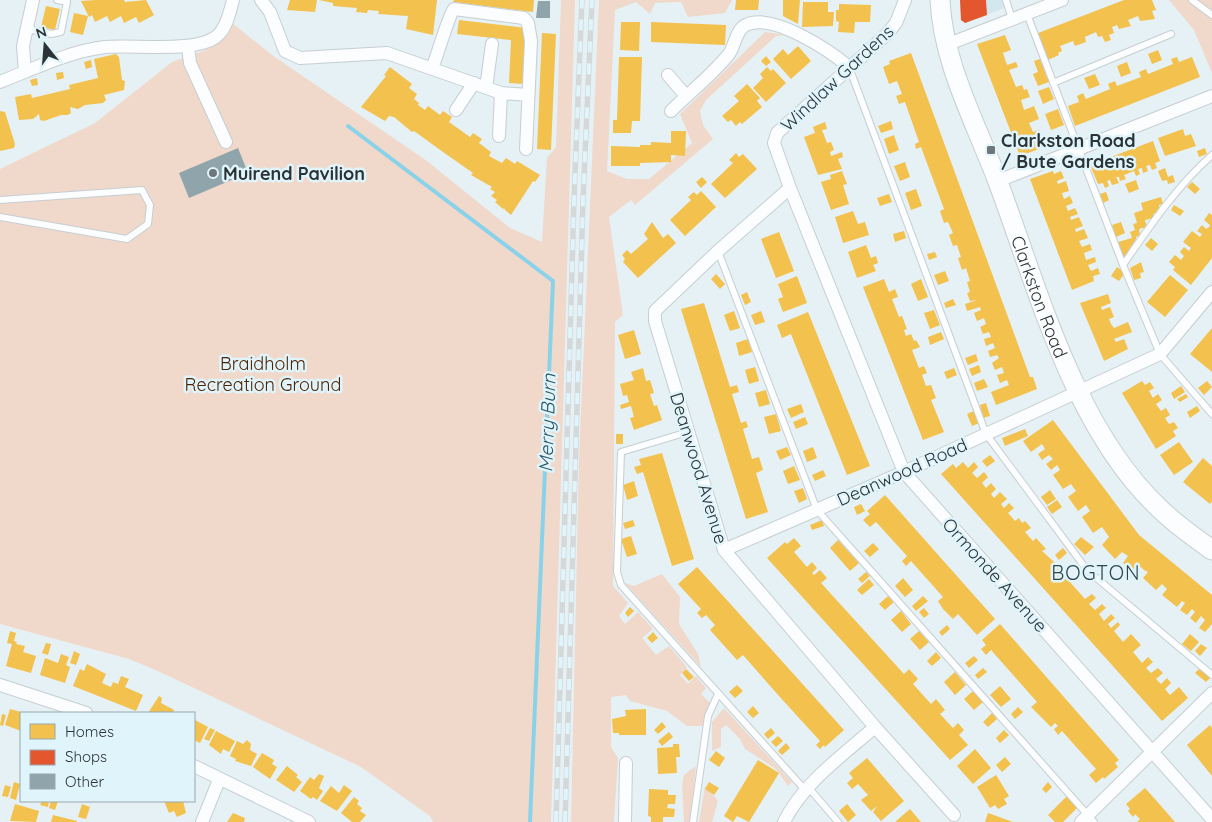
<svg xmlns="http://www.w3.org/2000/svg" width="1212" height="822" font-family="Quicksand,sans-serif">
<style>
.built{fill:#d2e7ee}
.green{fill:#f0d9ca}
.homes{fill:#f2c14e}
.shops{fill:#e4572e}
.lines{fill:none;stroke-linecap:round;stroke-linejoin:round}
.stream{stroke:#8ad2ea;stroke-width:4}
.building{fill:#90a4ab}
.lane-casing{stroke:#c6ced2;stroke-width:8}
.street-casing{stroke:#c6ced2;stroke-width:14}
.secondary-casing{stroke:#c6ced2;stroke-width:21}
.lane{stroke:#fbfdfe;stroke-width:6}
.street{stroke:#fbfdfe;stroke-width:12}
.secondary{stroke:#fbfdfe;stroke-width:19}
.rail-casing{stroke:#d4d8d9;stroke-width:5.5}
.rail{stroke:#e0f4fb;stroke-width:4;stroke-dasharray:11;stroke-linecap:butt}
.poi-dot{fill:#6d7679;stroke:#e0f4fb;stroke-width:2}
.labels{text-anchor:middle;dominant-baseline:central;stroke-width:5;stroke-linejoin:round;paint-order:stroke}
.street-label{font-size:18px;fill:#2c3336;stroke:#e0f4fb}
.poi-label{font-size:18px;font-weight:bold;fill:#2c3336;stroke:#e0f4fb;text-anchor:start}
.park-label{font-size:18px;fill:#502303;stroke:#e0f4fb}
.water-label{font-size:19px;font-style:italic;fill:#295462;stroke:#e0f4fb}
.quarter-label{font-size:20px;letter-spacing:1px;fill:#324349;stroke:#e0f4fb}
</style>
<rect width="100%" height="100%" fill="#e6f1f5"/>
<path class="built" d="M960,0H1002L1004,8L965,23L961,20Z"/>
<path class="green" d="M561,0H575L551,822H433L430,816L361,767L160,672L129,659L0,624V169L95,123L172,62L206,50L232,23L272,55L427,161L510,228L542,242L547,158L556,147Z
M599,0H732L725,13L688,17L681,2L655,3L650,14L636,2L615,10L607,171L627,179H649L692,143L680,114L765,32L787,35L776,36L706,100L700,111L703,125L713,139L635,205L631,200L609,217L623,315L615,322L613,586L628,603L619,616L625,624L638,612L653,629L642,638L656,655L669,646L687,667L680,675L688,684L696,676L706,688L701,694L711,704L703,726H687L667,711L630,701L626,695L611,697V747L618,758L614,822H571L579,458Z
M1169,0H1212V73L1194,30Z
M662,574L680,597L679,624L698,654L701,667L625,583L634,586Z
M724,708L792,782L788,786L776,769L745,749L740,739L726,725L721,729V747L712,751V722Z
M696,766L690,822H684L682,784L684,775Z
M705,786L718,801L712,822H699Z"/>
<path class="homes" d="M95,0H124L125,2L146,0L154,15L139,23L136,17L124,23L121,16L110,22L107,16L95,22L92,15L89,17L81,1Z
M290,0H317L315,12L287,10Z
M319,0H437L433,35L406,29L408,16L378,14L379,11L368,10L367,13L356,12L357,8L333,6V3Z
M454,0H534L533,12L453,2Z
M736,0H759L758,10H735Z
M783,0H800L798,24L783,16Z
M1124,0H1152L1156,10L1152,11L1155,19L1140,21L1138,16L1128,20L1131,26L1119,29L1117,25L1112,27L1114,33L1109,35L1111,40L1105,42L1102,36L1098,37L1096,32L1085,37L1086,42L1075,46L1073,41L1060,46L1062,51L1058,53L1059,55L1048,60L1038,33Z
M803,2H828V12H834L833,26L802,27Z
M839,4L871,5L870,22H855L854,33L838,32L839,22L836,21V10H839Z
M46,6L60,9L55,30L41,27Z
M74,13L88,16L83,35L70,32Z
M459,20L526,28L523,84L509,83L511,40L457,34Z
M621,22H640L639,51L620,50Z
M651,22L726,25L725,45L651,42Z
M542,33L556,34L551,150L537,149Z
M1005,35L1011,50L1003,53L1007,65L1016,62L1018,67L1009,70L1016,87L1022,85L1024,90L1027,89L1030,97L1021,100L1024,110L1034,106L1039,119L1029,123L1033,132L1039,130L1041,135L1035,138L1039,149L1020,156L977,44Z
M798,46L811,61L791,79L773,59L783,49L788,55Z
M1158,50L1162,60L1152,64L1148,54Z
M911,53L1030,377H1033L1037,389L996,405L991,392L1009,385L1007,380L1000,383L997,375L1004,373L1002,367L995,370L992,363L999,358L997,355L990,357L988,351L995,348L993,343L986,346L984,339L991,337L989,332L983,334L980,327L986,324L984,318L977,321L974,313L981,310L980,307L967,311L965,304L977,300L970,301L967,293L970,292L967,282L970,281L966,268L962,270L958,258L961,257L957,245L953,246L949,235L953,233L948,222L944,223L940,211L944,209L921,147L916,149L915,144L919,142L905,102L899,104L896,96L902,94L897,81L889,84L883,67L890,64L889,61Z
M116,54L119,57L122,80L125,81L124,90L104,95L106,100L103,103L85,105L78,109L70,107L71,113L68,115H61L44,121L40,120L39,114L33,119L19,120L15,97L31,94L32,98L70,89L69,85L98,78L94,59Z
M766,56L771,62L766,66L761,61Z
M619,57H642L640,121H632L631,133H613V120H617Z
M1177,57L1179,62L1192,57L1200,77L1075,126L1068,106L1079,102L1077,96L1083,93L1086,99L1110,89L1108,84L1115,81L1117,86L1141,77L1139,72L1146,69L1148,74L1173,64L1171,59Z
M1040,59L1049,82L1038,86L1033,74L1038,72L1034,61Z
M91,60L92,67L86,69L84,62Z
M1127,62L1131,73L1121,77L1117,66Z
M390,67L412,84L409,88L417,94L414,99L419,103L418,105L425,110L428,106L440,115L443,111L452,117L449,122L470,137L473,133L482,139L479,143L491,152L489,156L502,163L506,158L515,164L517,161L540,175L535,182L533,181L511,215L504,209L506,207L503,209L495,202L497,200L491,196L495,192L490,189L492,187L471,175L473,173L443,152L414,131L412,132L394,117L389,116L385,121L361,107L386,76L384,75Z
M767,67L771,71L773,69L786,83L766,102L753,88L763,78L760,74Z
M63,72L64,78L57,80L56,73Z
M1095,74L1100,85L1089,89L1084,78Z
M37,78L38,85L32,86L30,80Z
M747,84L760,98L757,101L762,107L742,124L740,122L736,126L731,120L728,122L722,116L739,101L734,96Z
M1049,87L1054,99L1043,104L1038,91Z
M1058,109L1064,125L1051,130L1045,114Z
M0,111L5,112L15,144L14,148L0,151Z
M891,121L893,129L881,133L878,126Z
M825,122L827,129L822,130L827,143L831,142L834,150L830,152L831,156L842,152L843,157L838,159L842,169L818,175L804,137L815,133L813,127Z
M1183,129L1185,136L1191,134L1196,146L1165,156L1158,138Z
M671,131H686L685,156L671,155V162L640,163V166H611V146L640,147V145H651V142L671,143Z
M894,135L899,150L889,154L884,139Z
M1153,141L1160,161L1155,163L1157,168L1152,170L1150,165L1146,166L1148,171L1143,173L1142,168L1138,169L1140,174L1136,176L1134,171L1124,175L1126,179L1120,181L1119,177H1116L1119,183L1112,185L1110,180L1107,181L1109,186L1105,188L1103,183L1098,184L1090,165Z
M1205,148L1207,154L1199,157L1197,151Z
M736,153L739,157L743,154L757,169L725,198L711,184L733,163L729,160Z
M905,162L910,177L900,181L894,166Z
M1165,168L1168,177L1173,175L1175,182L1168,184L1167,180L1162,181L1158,171Z
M842,171L847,184L843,185L849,204L831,210L821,182L831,179L830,175Z
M1053,171L1054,174L1061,171L1064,178L1057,181L1058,184L1066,181L1069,191L1062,193L1064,199L1070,196L1073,203L1066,206L1068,211L1075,208L1078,214L1070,217L1071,220L1079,217L1083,226L1075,229L1076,232L1084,229L1088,238L1079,241L1082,247L1090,244L1092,250L1084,253L1086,260L1095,257L1096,262L1088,265L1091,271L1098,268L1100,274L1093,276L1094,281L1072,290L1030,179Z
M702,177L707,182L701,188L696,182Z
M1136,180L1139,189L1129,193L1125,184Z
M1192,182L1200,189L1195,194L1187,187Z
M916,189L922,206L911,210L905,193Z
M701,191L716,207L685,236L670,220L691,200L688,197L694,192L697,195Z
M1106,192L1109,200L1103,203L1100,194Z
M889,194L892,202L880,206L877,198Z
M1161,197L1163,204L1159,205L1160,212L1153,214L1154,218L1145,220L1147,227L1139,229L1140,235L1136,237V239L1123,259L1118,242L1132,238L1130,232L1135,230L1133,224L1137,223L1134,213L1143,210L1141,203Z
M1174,205L1184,211L1180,216L1171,210Z
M853,211L858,224L865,222L869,235L843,243L835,217Z
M1209,213L1212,215V258L1191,285L1173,270L1175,267L1169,262L1175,255L1181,260L1184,256L1180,252L1184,247L1189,251L1191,248L1183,242L1192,231L1200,237L1202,234L1197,231L1202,225L1206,229L1209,227L1210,225L1204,220Z
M652,222L663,238L668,234L676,243L638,278L623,262L625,259L622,255L627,250L631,254L648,239L644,234Z
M1121,222L1125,233L1116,237L1112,225Z
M904,231L906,238L895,242L893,234Z
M779,232L794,271L776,278L761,239Z
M1151,238L1158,244L1152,251L1145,245Z
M866,245L871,258L876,256L878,263L873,265L876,271L857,278L848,252Z
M935,252L937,257L929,260L927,254Z
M1141,262L1144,272L1140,273L1141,278L1134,280L1130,268Z
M1117,267L1125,273L1119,281L1111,276Z
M945,271L949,281L938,285L934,275Z
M716,274L725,284L720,289L711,279Z
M1170,275L1188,290L1165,317L1147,302Z
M797,276L807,303L783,312L778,299L783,297L778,284Z
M884,279L889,292L895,289L898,297L892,299L894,304L899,317L902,316L907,329L904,330L906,336L911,334L914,341L916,340L920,347L912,350L919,368L924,366L927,373L922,375L926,386L931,385L936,398L931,400L944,432L923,440L863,287Z
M921,279L928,297L918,301L911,284Z
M747,292L751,302L745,305L741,295Z
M1108,294L1111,303L1101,307L1102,310L1110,307L1114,317L1109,319L1111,324L1114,328L1128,322L1132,332L1114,339L1116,342L1124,339L1128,349L1104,361L1080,303Z
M953,299L956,305L946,308L944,303Z
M704,303L730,387L737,385L739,392L732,394L741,423L746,421L748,427L743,429L752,459L759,457L763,470L756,473L768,512L746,519L681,309Z
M934,310L940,325L930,329L924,313Z
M734,311L740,328L730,331L724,315Z
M761,311L765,322L755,325L751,315Z
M808,312L870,466L847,475L791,334L782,338L777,325Z
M1212,328V372L1190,354Z
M634,330L641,354L625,359L618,335Z
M941,332L944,339L930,345L928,337Z
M748,339L752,352L739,356L736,343Z
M976,354L978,361L968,365L965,358Z
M979,365L981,372L972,376L969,369Z
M755,367L759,381L749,384L745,370Z
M643,368L646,381L650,380L654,393L650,394L654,406L657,405L662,420L634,430L630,418L634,417L631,406L621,409L620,405L629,402L627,395L623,396L620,384L634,380L631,372Z
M954,368L957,375L947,379L944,372Z
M984,379L988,387L977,391L974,383Z
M1142,381L1145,385L1150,382L1154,388L1149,391L1153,398L1158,394L1162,400L1156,404L1161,411L1166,408L1170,415L1165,418L1169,424L1174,422L1178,428L1173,431L1176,436L1156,449L1122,393Z
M1207,381L1212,387L1204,395L1198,388Z
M1181,386L1185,392L1174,399L1171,393Z
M766,390L770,404L759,407L755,393Z
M1186,394L1188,397L1180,402L1177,399Z
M986,403L990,416L983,418L980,405Z
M801,404L804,412L791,418L787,409Z
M1197,406L1200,411L1190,418L1187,412Z
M974,411L979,423L972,426L967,414Z
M776,414L781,431L769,434L764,417Z
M805,417L808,424L796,429L793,422Z
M1053,420L1139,535L1212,595V624L1205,632L1199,628L1205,620L1201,616L1196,623L1190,618L1195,612L1192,609L1187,615L1180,610L1185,603L1182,601L1177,607L1162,595L1167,589L1162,584L1156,590L1143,578L1148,572L1144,570L1141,567L1136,573L1123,563L1128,556L1122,552L1115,559L1102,545L1109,537L1102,527L1093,533L1082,517L1090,511L1086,505L1078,511L1068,497L1076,491L1073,487L1071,484L1063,489L1053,475L1060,470L1057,465L1051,470L1046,464L1053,459L1049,455L1042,460L1038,454L1045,449L1042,444L1031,452L1023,441Z
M1025,429L1028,436L1005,446L1002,438Z
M616,434H623V444H616Z
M1179,442L1193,462L1174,475L1160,455Z
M787,447L791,455L780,460L776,451Z
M813,447L817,458L807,462L803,451Z
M662,453L694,559L672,566L643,472L637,474L634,467L641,465L639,459Z
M990,455L995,461L987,467L982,461Z
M1203,458L1212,466V501L1210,504L1183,482Z
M963,462L968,468L974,462L978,467L972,473L977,478L984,472L988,477L982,483L986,488L991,483L996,489L991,494L994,498L1000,492L1007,499L1001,504L1004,508L1009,503L1014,508L1008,513L1015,521L1019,518L1022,523L1025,521L1031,528L1025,532L1033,541L1036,538L1046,549L1042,551L1064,571L1062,573L1085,599L1092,594L1096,598L1089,604L1095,610L1102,604L1106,608L1099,614L1104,621L1111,614L1115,618L1108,624L1111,628L1118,622L1120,625L1114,631L1123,642L1131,634L1141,645L1133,652L1142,663L1148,657L1153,662L1146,668L1151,673L1158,668L1163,673L1156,679L1161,684L1167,678L1171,683L1165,689L1170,695L1179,687L1188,698L1162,721L941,474L953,464L956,468Z
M794,466L800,480L788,484L783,471Z
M823,470L826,476L815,481L812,475Z
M634,481L638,496L627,500L623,485Z
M803,488L807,499L799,503L794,491Z
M1050,490L1056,499L1047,505L1041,497Z
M885,495L995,619L977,635L958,614L953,619L943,609L938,601L943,597L911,561L906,566L902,561L907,556L876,522L870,527L863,520L870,514L867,511Z
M1057,500L1062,507L1052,514L1047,507Z
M861,504L865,511L857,515L854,507Z
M633,520L635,526L625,529L623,523Z
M822,520L824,526L812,530L810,525Z
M631,536L637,554L627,557L621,539Z
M1081,537L1094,547L1085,555L1074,544Z
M794,538L801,546L794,552L807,567L812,562L817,568L812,573L814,575L820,570L827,578L821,583L904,674L909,669L918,679L913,684L931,704L936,699L945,710L940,714L953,728L958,723L964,730L959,735L968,745L950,760L767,558L785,542L787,544Z
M838,540L859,563L850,571L830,548Z
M873,543L879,549L870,557L864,551Z
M1063,548L1067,553L1059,560L1055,555Z
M697,567L844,730L825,747L824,745L820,749L816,745L820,741L779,696L743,655L737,660L710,630L715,625L706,615L702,618L697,613L701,609L678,584Z
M866,572L870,576L862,583L858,579Z
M903,578L913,590L905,597L895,586Z
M869,579L874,585L862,595L857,590Z
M888,596L894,602L885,610L879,604Z
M923,596L928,601L916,611L912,606Z
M630,607L634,611L628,617L625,613Z
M924,608L929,614L924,618L919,612Z
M901,611L911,624L902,632L891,620Z
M1000,624L1119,760L1115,763L1118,767L1104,779L1103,777L1096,783L1089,775L1096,769L1062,731L1058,735L1054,729L1058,726L1055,723L1051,727L1031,707L1037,702L991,650L986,655L981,649L986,645L982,640Z
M947,625L950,629L942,636L939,632Z
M10,631L16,633L14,641L17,642L16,644L25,646L23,652L36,656L31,673L6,666L12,644L7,643Z
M919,631L929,642L920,650L910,639Z
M653,632L658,638L652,643L647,638Z
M1190,634L1199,642L1191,651L1182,644Z
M46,643L51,644L48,655L42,653Z
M1201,644L1207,648L1200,656L1195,651Z
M74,651L80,654L76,665L70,663Z
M936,652L941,658L932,666L927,661Z
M61,654L69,657L66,665L70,667L65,683L40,675L45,658L58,663Z
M974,656L978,660L969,668L965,663Z
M87,664L106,674L102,683L111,687L113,682L118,684L121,676L129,679L125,687L143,695L136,711L73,686L80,669L84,671Z
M983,668L987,672L978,679L975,675Z
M686,669L694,677L689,681L682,673Z
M1199,669L1210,678L1206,682L1195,673Z
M955,672L966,685L955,695L944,682Z
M737,685L743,691L735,698L729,692Z
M1000,686L1011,699L1001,707L990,695Z
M973,691L983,702L974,710L964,699Z
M159,696L162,698L161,703L174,710L173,713H148Z
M753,706L759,713L753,718L747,712Z
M1018,707L1023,712L1015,719L1011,714Z
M10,709L21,712V731L5,725Z
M646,709V735H619V733H613L612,719L626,716L625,710Z
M992,713L997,719L988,727L983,722Z
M2,714L6,715L3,726L0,725Z
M195,720L208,727L200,743L194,740Z
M662,722L666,727L658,734L654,730Z
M1210,725L1212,728V776L1187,745Z
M210,728L215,730L209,741L204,739Z
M771,728L775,733L768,739L764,734Z
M1004,730L1009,735L1000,743L996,738Z
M216,731L235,741L229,752L223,749L221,754L209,745Z
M669,732L673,737L662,746L658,741Z
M778,736L783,741L776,747L771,742Z
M247,740L251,744L250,750L257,754L251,766L235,761L236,759L230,756L237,741L243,744Z
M786,743L790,748L782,755L778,751Z
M673,744H679L680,757H676L677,773L658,774L657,748L673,747Z
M975,749L991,768L973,784L957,766Z
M716,751L725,758L719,767L709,760Z
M262,753L274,760L272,764L277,767L270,779L253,767Z
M1005,757L1011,764L1002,772L996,765Z
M867,758L904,801L881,821L873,812L877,806L871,811L861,800L868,795L858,784L852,789L847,783L853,778L849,773Z
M758,760L779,773L749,822L737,816L733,822L724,816Z
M287,766L298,775L296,777L302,782L294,792L276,780Z
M319,774L324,776L319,788L323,791L317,800L313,797L311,799L300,791L310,777L314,780Z
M996,775L1009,796L1004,799L1007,804L998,809L995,805L990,808L977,787Z
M14,782L20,784L16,800L10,798Z
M709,782L719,788L714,795L705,789Z
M1048,782L1052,787L1046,793L1042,789Z
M5,785L11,787L8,797L2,796Z
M344,785L352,791L337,811L320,801L331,786L339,793Z
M1145,788L1154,798L1175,822H1137L1140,819L1135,814L1133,817L1128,811L1130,809L1126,804Z
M649,789L668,790V795H676L675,804H668L667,808L675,809L674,817H663V822H651V817L648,816Z
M1068,795L1079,806L1063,822H1055L1048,815Z
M354,797L359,801L357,804L362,808L360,811L366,815L360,822H352L341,813Z
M42,801H49L48,807L40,805Z
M51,801H58L55,810L49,808Z
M164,801H183L186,813L177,817L174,811L169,813Z
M15,804L39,811L36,822L10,821Z
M82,804L90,807L86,819L78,817Z
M847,804L856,815L848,822L839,811Z
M910,809L921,822H895Z
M233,813L245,818L244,822H227Z
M988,813L1013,822H985Z
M53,815L77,821V822H51Z"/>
<path class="shops" d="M960,0H986L987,15L965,23L961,20Z"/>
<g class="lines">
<path class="stream" d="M348,126L553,281L530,822"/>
</g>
<path class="building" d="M538,1H550V18H536Z
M238,148L248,173L189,198L179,173Z"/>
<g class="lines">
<defs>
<path id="lane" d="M1006,0L1012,19
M1192,0L1212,15
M1027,14L1123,265L1160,354L1212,414
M27,29L51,34L61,32L67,2L57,0
M849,67L986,434L1087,570L1212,675
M1053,83L1171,34
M0,200L142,190L150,205L148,224L127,239L0,217
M718,251L817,510L1094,822
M1123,265C1150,226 1176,187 1212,155
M688,432L621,452L617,572L621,585L806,791
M808,787L838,822
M693,822L708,716L718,694"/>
<path id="street" d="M261,0L270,12L285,51L300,58L387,53L501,93L528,95
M905,0L896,23L886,35L777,133L774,143L790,188L904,472L1212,819
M946,45L1062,0
M188,47L190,63L226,142
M432,68C437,57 449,14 454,9L524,18L528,23L531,41L526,149
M25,72L23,46L33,0
M668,75L686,96
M0,82C33,69 70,51 105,47C133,44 199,54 218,35C227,27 230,11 233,0
M486,88L492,44
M456,110L474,83
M671,111C690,92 712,75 729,54C735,46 736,29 746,25C772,12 829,50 849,67
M499,136L501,93
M998,181L1212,96
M790,188L718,251L655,311V321L724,550L875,727L954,815
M724,550L904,472L1160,354L1212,292
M0,685L86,713
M194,766L309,822
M202,822L219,780
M625,822L626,763
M784,822C803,783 843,755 875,727
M1081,822L1212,693"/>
<g id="secondary">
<path id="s1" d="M940,0C943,64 976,123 998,182C1038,289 1074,428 1159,508C1175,524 1194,537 1212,550"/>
</g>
</defs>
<use href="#lane" class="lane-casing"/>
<use href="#street" class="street-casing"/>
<use href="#secondary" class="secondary-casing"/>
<use href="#lane" class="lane"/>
<use href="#street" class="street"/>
<use href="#secondary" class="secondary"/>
<defs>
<path id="rail" d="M556,822L574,199L582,0
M565,822L583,200L592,0"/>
</defs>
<use href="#rail" class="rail-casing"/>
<use href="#rail" class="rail"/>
</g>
<g class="poi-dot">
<rect x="986" y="145" width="10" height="10" rx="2.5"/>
<circle cx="213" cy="173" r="5"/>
</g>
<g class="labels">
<g class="street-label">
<text transform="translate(837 78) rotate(-43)">Windlaw Gardens</text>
<text stroke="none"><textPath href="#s1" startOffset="314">Clarkston Road</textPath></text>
<text transform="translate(699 468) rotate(73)">Deanwood Avenue</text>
<text transform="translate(902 472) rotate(-24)">Deanwood Road</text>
<text transform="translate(995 575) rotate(48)">Ormonde Avenue</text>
</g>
<g class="poi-label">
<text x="1001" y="140">Clarkston Road<tspan x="1001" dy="21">/ Bute Gardens</tspan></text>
<text x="223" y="173">Muirend Pavilion</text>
</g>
<g class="park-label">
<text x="263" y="363">Braidholm<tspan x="263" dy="21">Recreation Ground</tspan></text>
</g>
<g class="water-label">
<text transform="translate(547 423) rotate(-88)">Merry Burn</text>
</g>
<g class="quarter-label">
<text x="1096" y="572">BOGTON</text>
</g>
</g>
<rect x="20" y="712" width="175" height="90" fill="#e0f4fb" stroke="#98a7ac"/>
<rect x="30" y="724" width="25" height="15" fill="#f2c14e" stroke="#98a7ac"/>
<text x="65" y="737" font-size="15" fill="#2c3336">Homes</text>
<rect x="30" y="750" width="25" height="15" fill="#e4572e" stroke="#98a7ac"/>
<text x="65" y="762" font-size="15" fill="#2c3336">Shops</text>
<rect x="30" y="774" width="25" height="15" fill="#90a4ab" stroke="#98a7ac"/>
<text x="65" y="787" font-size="15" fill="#2c3336">Other</text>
<g transform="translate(45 45) rotate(343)" stroke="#e0f4fb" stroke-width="4" paint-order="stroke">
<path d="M0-4L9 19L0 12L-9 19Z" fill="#2c3336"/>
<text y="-8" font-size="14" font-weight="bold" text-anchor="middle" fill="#2c3336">N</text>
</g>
</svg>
